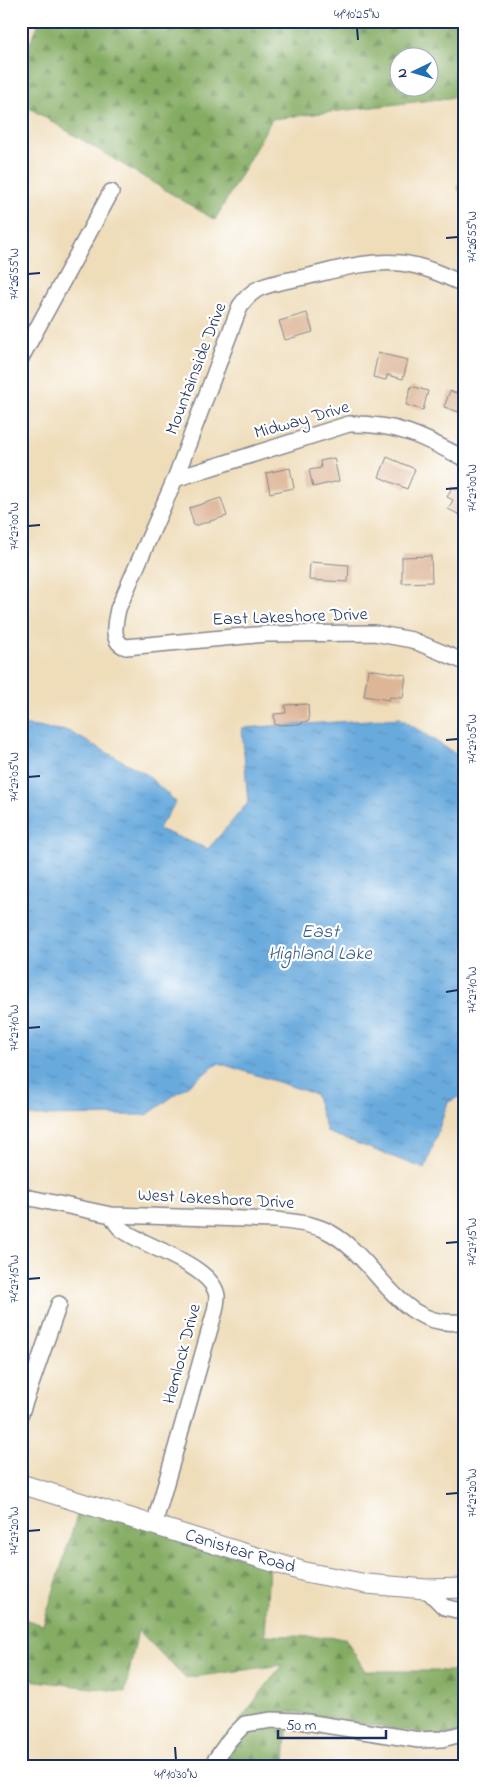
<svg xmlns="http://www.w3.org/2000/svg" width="486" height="1787" font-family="'Indie Flower',sans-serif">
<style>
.forest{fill:url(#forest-firs);stroke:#506e60;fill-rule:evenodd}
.water{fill:url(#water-ripples);stroke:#426c9e}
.building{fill:#ddb597}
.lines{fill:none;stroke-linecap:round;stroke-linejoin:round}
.minor-casing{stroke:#85868c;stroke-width:18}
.tertiary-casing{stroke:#85868c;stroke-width:21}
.minor{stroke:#fff;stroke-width:15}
.tertiary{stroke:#fff;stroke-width:19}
.ticks{fill:none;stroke:#1b2f5e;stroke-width:2}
.labels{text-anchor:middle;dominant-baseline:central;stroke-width:4.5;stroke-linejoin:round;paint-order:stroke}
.street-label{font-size:18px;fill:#1b2f5e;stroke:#fff}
.water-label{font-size:19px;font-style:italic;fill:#365a8a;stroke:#fff}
.neatline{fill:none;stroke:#1b2f5e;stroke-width:2}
.ticks-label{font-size:12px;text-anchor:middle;fill:#1b2f5e}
</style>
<defs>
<pattern id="forest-firs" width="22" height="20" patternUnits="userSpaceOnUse" patternTransform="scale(1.25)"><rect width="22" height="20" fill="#84ac62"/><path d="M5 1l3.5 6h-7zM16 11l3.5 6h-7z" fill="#6b8c54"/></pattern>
<pattern id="water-ripples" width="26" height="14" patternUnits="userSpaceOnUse" patternTransform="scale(1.25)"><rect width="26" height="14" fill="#69aadd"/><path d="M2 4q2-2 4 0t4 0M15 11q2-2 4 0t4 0" fill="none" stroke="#568bb6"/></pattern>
</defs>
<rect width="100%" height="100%" fill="#fff"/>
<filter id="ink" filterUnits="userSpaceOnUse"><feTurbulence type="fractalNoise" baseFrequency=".02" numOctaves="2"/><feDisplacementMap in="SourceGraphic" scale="10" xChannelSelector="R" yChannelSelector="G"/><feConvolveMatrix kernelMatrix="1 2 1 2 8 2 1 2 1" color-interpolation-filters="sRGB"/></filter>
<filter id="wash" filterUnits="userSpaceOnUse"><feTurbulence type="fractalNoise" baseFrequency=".0096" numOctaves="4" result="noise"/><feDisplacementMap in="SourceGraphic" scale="20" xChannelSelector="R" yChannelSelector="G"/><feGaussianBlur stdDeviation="1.12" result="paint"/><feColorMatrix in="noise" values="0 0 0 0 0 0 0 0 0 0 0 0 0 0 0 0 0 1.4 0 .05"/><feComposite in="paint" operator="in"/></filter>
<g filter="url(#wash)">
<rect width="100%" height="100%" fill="#efddba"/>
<path class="forest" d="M40,21H465V96L272,119L215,220L21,103V62ZM398,58H428V88H398Z
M465,164V193L458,189Z
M81,1503L269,1567L265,1635L345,1638L365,1671H465V1732L439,1736L288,1711L285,1766H205L282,1665L185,1678L138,1630L125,1692L21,1679V1618L43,1625Z"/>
<path class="water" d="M400,718L465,760V1094L448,1102L425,1169L327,1132L315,1094L219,1063L147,1115L21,1116V725L68,731L146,774L176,802L158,829L208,849L248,803L242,728Z"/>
<g id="blocks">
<path class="building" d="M307,313L313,332L285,340L279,321Z
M378,353L408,360L403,379L387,375L386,380L373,377Z
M411,386L428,391L423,410L406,405Z
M450,391L465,396V414L444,407Z
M387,457L415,469L407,489L379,477Z
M334,458L339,481L313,487L309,470L321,468L320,461Z
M290,468L294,488L270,493L266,473Z
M452,487L465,492L464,517L448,509L453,500L447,497Z
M221,498L227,516L194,526L189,508Z
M431,556L432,582L402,583V557Z
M310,562L349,565L348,582L309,580Z
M368,669L406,675L403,698L390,697L389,700L364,696Z
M308,704L309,721L302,722V724L275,725L274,714L286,713L285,705Z"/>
</g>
</g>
<g filter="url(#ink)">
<use href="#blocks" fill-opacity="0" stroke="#85868c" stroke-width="1"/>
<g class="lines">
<defs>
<path id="minor" d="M465,285C444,275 422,265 400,263C368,260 335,270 305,277C290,280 274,282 260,288C251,292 246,298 240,306L175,479L118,609C115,623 110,642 126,647L266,634L374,633L412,640L465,662
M21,358L111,192
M175,479L349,424C398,423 423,437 465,459
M21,1196L111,1215L276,1220C292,1222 310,1223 325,1230C377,1254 398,1334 465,1321
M111,1215C114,1219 116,1224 120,1228C141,1246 213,1265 217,1296C217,1300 216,1306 215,1311L154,1525
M21,1413L59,1304
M426,1589L444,1607L465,1612
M211,1766L230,1739L245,1724L272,1720L300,1721L419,1740L442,1739L465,1733"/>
<path id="tertiary" d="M21,1484L305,1572L367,1584L426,1589L465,1588"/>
</defs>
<use href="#minor" class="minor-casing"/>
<use href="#tertiary" class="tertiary-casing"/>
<use href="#minor" class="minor"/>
<use href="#tertiary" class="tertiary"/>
</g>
</g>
<path class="ticks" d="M357,28L358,40M446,238L458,237M28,274L40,273M446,489L458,488M28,526L40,525M446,740L458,739M28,777L40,776M446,992L458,990M28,1028L40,1027M446,1243L458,1242M28,1279L40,1278M446,1494L458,1493M28,1531L40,1530M175,1747L176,1760"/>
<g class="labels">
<g class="street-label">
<text transform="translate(197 369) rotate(-69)">Mountainside Drive</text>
<text transform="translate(302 421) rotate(-16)">Midway Drive</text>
<text transform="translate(290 618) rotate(-2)">East Lakeshore Drive</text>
<text transform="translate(216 1200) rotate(3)">West Lakeshore Drive</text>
<text transform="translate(183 1354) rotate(-75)">Hemlock Drive</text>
<text transform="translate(240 1552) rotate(17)">Canistear Road</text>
</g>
<g class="water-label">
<text x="320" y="932">East<tspan x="320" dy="22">Highland Lake</tspan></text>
</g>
</g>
<rect width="486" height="1787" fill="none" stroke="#fff" stroke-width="55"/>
<g transform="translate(414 72) rotate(265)"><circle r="24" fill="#ffffff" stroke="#a4acbf"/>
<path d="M0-4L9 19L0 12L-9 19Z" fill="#1f6fb2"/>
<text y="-8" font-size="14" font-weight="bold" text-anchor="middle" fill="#1b2f5e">N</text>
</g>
<path d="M278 1730v8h108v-8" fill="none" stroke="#1b2f5e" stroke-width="2.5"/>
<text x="286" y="1730" font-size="15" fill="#1b2f5e" stroke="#ffffff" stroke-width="4" paint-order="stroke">50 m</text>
<rect x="28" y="28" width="430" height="1732" class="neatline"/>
<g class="ticks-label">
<text x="357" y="18">41°10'25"N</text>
<text transform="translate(472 237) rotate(-90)" y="4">74°26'55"W</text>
<text transform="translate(14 274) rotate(-90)" y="4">74°26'55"W</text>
<text transform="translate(472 488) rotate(-90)" y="4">74°27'00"W</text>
<text transform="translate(14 526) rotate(-90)" y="4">74°27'00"W</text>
<text transform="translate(472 739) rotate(-90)" y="4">74°27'05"W</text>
<text transform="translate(14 777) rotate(-90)" y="4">74°27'05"W</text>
<text transform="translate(472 990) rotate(-90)" y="4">74°27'10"W</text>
<text transform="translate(14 1028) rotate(-90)" y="4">74°27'10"W</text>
<text transform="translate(472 1242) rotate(-90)" y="4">74°27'15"W</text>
<text transform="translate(14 1279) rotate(-90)" y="4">74°27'15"W</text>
<text transform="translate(472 1493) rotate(-90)" y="4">74°27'20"W</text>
<text transform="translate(14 1531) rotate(-90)" y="4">74°27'20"W</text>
<text x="176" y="1778">41°10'30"N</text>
</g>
</svg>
